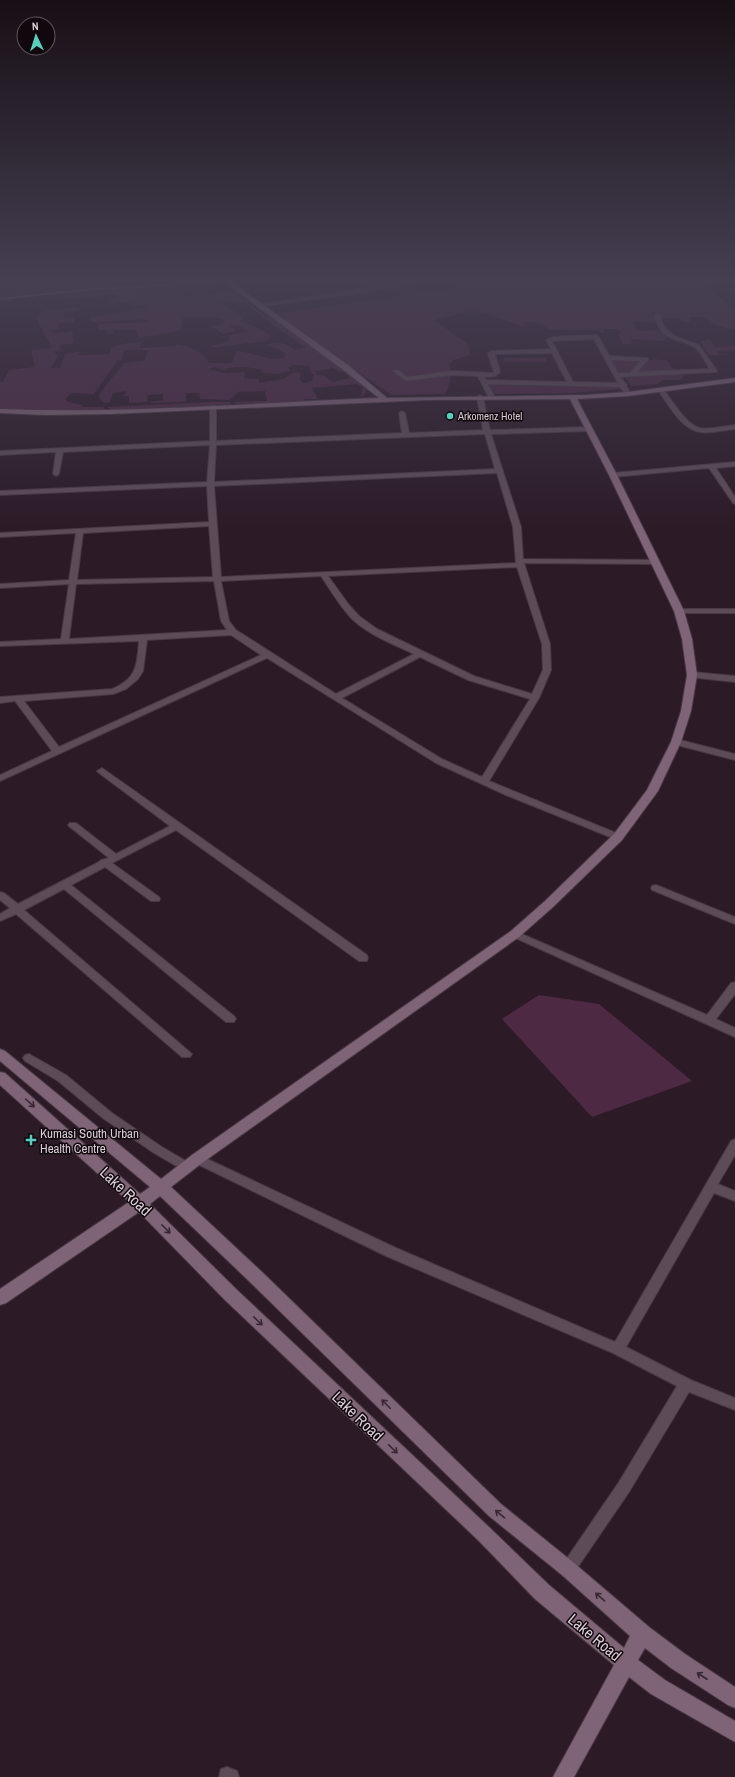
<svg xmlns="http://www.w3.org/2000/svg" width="735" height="1777" font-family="'Archivo Narrow',sans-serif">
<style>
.green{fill:#4d2943;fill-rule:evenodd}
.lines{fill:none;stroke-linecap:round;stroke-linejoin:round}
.stream{stroke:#89607d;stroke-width:2}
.street-casing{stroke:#483843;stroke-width:2}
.secondary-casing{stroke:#483843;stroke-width:2}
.street{fill:#5d4c58;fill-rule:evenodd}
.secondary{fill:#7f6376;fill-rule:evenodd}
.oneway{stroke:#372832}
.poi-dot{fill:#5acebe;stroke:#10080d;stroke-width:1.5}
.labels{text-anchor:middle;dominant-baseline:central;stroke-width:3;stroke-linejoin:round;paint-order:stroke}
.far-poi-label{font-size:11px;fill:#daced6;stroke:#10080d;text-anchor:start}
.poi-label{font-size:13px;fill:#daced6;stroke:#10080d;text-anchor:start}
.near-street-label{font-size:16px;fill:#daced6;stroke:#10080d}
</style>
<rect width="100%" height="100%" fill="#2c1b27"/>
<path class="green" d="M20,279H194L196,280L216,279L221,283L172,289L181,297L236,291L259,311L285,327L346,371L341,372L331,367V369L314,371L318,375L325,376L333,382L350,378L346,374H349L367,389L364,396H361L363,387L357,384L312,388L318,399H304V402L237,404L232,402L267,401L265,391L238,392L230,400L200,399L199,393H186V401L182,402L150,403V402L163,400V394L148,395L147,402L129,403V396H123L126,394L125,391L113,393L110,402L105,403L99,398L100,393L124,363L144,361L148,350H124L122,360H118L94,394L71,393L65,399L68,402L82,405V407H104V411L0,410V382H3L9,370L35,367L31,350L52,348C47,337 40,328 36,317L43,311L76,307L81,310L63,313L64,318L75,317L74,322L59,323L58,329L50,330L53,334L72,331L74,343L60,345V350L54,352L58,356L51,368H60L65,354L81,351L78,355L110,354L112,347L128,343L141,342L140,348L175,346L177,344C189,346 204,352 209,363H232L236,352L240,351L273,359L284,358L286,355L278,349L265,345C277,341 285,342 295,350L306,348L266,320L246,303L220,302L242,316L241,321L264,331L271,336L266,341L217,347H208L230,341L229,335L249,332L242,328L245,327L237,325L228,326L235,329V331L223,334L217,329L211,328V326L220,325L225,321L221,318L183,317L181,330L139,338L136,330H113L114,333L108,334L107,330H99L97,327L101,324L149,322L145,319L94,322L89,320L91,317L147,308L145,306L131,305L128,302L106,304L113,302L109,300L119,297L110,293L94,297L70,299L57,294L12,299L10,302H0V285L22,281ZM293,365L309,366L310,371L314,375L312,378L313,381L303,383L300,380V372L293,373L283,379L259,383V379L244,378L245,372L223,373L209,369L214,367L223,370C235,364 248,368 261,369L263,373L275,374L290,371L288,367Z
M474,279H690C694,281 697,282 702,284C714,289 725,303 735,311V330L717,326L705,317H689L690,321L687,323L677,318L662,319L658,323L635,321L634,323L636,331C648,332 656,327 667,335L666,339L661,341L635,339L631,340L632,344H623L618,334L623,333L617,329H603L605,333L594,330H551L536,322L523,323L525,327L488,314L471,311L434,320L468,344L470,355L454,360L449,364C452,372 450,388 444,394L391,395L276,314L454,288Z
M710,339L715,347L735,346V350L717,351L719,354L733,355H709L700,341Z
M504,358H546L547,362H504Z
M654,359L668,361L672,368L684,376L680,380H662L658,384L631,386L626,378L633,377L648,361Z
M612,360L641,361L629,374H621L613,367Z
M487,385L620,387L622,389L573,393L490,394Z
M212,402H230L231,404L113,410L107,407Z
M539,995L599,1004L692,1081L592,1117L502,1019Z"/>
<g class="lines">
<path class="stream" d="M0,299L92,289L141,287L227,279"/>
<defs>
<path id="street" d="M414,279H424L374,291L258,307L255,305L374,287Z
M657,314L660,316L664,327L676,337L699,345L717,371L716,372L620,377L627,385L626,386L631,394L628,396L626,395L620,387L488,384L494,396L491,398L488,396L478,376L452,375L406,381L393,371L398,370L407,377L452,371L492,373L494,372L488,354L491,351L551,349L546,340L552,337L596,335L599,337L609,356L648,358V360L637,372L710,369C706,363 700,350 694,347C673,336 663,343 654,316ZM594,339L618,383L573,382L552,341ZM552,353L567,382L486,380L484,377L496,376L500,372L495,354ZM611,360L641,361L630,373H618Z
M659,389H663C672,400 686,425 700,428C711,430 724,426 735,425V429C724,430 711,434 700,432C681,429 668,404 658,390Z
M480,395L483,397L490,430L589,427L592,429L589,431L491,434L521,527L523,559L655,560L659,562L655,564L524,563L550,644L551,670L539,698L489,781L621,835L623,837L621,839H615L506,795L436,763L267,658L0,781V775L52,751L15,701L0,703V697L112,689C137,679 137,665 139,641L0,646V642L61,639L69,584L0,588V584L69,580L76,533L0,537V533L209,522L207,486L0,495V491L207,482L210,445L63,452L59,474L56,476L53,474L56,452L0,455V451L210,441V407L213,405L216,407V441L402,433L399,413L402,411L405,413L409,433L483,430L477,397ZM485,434L495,469L214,482L216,445ZM497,473L513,527L516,563L221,577L214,486ZM209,526L213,577L77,580L83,533ZM517,567L542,644L543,670L532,694L474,676L377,629L359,616L349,605L328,576ZM321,576C331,591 340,606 352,619C369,635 393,644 414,654L336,694L236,630L229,621L221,581ZM214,581L221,621L227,630L69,639L76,584ZM231,635L261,655L59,747L24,701L113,694L126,689L138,679L143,671L147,640ZM420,657L468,680L530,699L482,777L442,759L342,698Z
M735,462V466L716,468L735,497V504L733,503L709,468L613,477L610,475L613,473Z
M676,609H735V613H676Z
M692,672L735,676V682L689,677L688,675Z
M676,739L735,754V760L673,744L672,742L673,740Z
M102,768L367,955L368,958L367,961H359L176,830L112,863L159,897L160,899L159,901H151L105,867L71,885L234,1016L236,1019L234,1022H226L64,889L24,910L192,1054L190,1057H182L16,914L0,921V914L10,908L0,900V892L4,893L18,904L99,862L101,860L109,858L70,827L68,825L70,823H76L116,854L170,826L99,773L97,771Z
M656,885L735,917V924L652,890L651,888L652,886Z
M515,931L707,1015L731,983L735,982V994L716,1019L735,1028V1037L511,936L510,934L511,932Z
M29,1054L66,1075L112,1113L162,1147L191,1164L193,1167L191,1170L187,1172L183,1170L154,1153L104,1119L58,1081L25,1061L23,1058L25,1055Z
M735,1139V1155L718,1184L735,1191V1201L714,1193L626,1347L691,1380L735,1398V1410L689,1392L629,1492L573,1574L568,1577L563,1574L560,1569L563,1564L619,1482L677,1386L613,1353L386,1256L193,1162L191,1159L193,1156L197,1154L201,1156L396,1248L615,1342L731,1141Z
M227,1767L237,1771L239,1777H219L221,1769Z"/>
<path id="secondary" d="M220,279H227L348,365L387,398L587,395L628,392L735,378V382L628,396L577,399L617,475L684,611L692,639L697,675L691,711L681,742L658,791L622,840L553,907L519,937L202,1163L171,1187L262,1272L501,1504L574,1563L649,1627L685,1654L735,1687V1708L728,1705L671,1668L645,1648L638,1660L665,1680L735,1721V1742L651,1694L629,1677L574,1777H553L614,1665L535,1599L478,1540L225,1300L139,1212L6,1303L0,1305V1289L129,1202L0,1085V1072L5,1073L140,1194L150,1187L0,1061V1049L5,1051L161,1179L192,1155L511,931L545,901L614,834L647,790L671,742L681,711L687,675L682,639L674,611L609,475L570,399L427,400L110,414L45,415L0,413V409C125,414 253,403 379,398L342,369ZM160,1196L250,1282L489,1516L562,1575L630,1636L624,1648L549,1585L490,1528L237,1290L150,1204Z"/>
</defs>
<use href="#street" class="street-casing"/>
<use href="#secondary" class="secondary-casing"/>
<use href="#street" class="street"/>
<use href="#secondary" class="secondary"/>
</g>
<defs><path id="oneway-shaft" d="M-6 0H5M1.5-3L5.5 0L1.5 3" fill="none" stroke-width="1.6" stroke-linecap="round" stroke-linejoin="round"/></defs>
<g class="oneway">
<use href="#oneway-shaft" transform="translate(30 1103) rotate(42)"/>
<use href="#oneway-shaft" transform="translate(166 1229) rotate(45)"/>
<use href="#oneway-shaft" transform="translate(258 1321) rotate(44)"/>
<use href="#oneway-shaft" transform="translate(386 1404) rotate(-135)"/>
<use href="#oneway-shaft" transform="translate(393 1449) rotate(44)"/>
<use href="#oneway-shaft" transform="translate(500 1514) rotate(-141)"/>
<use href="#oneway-shaft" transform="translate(600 1597) rotate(-139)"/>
<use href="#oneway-shaft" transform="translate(702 1676) rotate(-147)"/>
</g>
<linearGradient id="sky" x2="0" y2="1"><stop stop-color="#180f15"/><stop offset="0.53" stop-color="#453f52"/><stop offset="1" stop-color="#453f52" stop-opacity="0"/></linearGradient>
<rect width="735" height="528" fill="url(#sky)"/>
<g class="poi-dot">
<circle cx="450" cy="416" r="4"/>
<path d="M29 1134h4v4h4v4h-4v4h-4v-4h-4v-4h4z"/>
</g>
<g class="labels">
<g class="far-poi-label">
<text x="458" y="416">Arkomenz Hotel</text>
</g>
<g class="poi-label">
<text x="40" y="1133">Kumasi South Urban<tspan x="40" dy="15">Health Centre</tspan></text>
</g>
<g class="near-street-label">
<text transform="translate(126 1191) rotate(43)">Lake Road</text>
<text transform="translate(358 1416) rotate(44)">Lake Road</text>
<text transform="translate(595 1637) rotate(40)">Lake Road</text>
</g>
</g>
<g transform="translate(36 36) rotate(356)"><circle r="19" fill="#10080d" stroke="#61575d"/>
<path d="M0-3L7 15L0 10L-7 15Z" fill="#5acebe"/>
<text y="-6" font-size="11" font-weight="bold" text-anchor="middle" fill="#daced6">N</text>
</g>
</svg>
